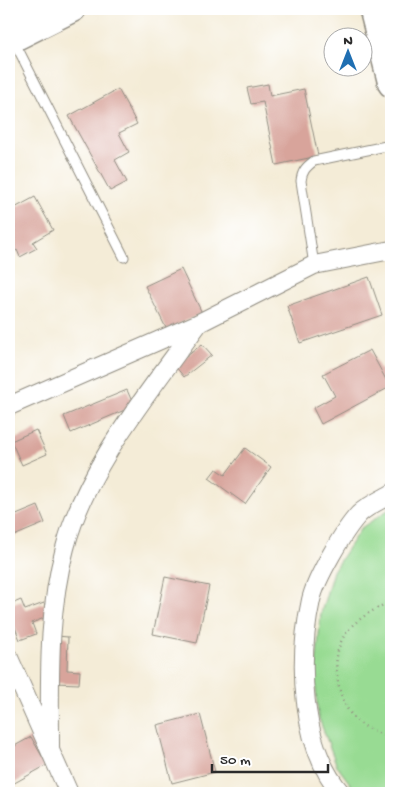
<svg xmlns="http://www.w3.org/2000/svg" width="400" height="802" font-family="'Gochi Hand',sans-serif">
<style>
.green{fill:#98db93;stroke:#62835f}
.building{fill:#d8a49b}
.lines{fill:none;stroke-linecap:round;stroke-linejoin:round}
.service-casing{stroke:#908c81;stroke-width:11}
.minor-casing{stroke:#908c81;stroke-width:20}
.secondary-casing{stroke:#908c81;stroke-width:28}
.path{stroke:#908c81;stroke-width:2.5;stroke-dasharray:1 4;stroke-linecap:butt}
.service{stroke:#fff;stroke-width:9}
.minor{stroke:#fff;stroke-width:18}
.secondary{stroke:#fff;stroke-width:25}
</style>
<rect width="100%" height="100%" fill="#fff"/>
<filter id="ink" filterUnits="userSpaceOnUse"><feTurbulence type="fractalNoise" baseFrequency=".02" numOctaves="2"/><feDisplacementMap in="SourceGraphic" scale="10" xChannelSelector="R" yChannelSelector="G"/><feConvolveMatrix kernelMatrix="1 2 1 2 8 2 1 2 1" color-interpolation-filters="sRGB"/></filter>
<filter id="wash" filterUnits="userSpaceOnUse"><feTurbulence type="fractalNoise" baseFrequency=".0096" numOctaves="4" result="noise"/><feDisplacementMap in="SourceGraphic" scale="20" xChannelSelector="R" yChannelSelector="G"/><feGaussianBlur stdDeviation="1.12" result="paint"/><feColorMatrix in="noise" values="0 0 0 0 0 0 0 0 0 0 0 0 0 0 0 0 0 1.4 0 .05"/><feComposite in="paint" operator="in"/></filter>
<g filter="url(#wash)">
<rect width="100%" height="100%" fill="#f4ecd7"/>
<path class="green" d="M391,508V793H357L337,766L318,716L315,677L321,613L333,571L361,528Z"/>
<g id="blocks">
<path class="building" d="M268,84L270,96L304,89L318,156L276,165L263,102L251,104L247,88Z
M118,89L137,124L119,133L129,152L115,160L127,182L110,191L69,116Z
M35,197L53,230L33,242L37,248L20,257L17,250L9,255V211Z
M181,269L202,313L167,330L145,286Z
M369,277L382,315L300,343L287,306Z
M202,344L212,355L184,377L175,366Z
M370,350L390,387L321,424L313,408L335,396L323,374Z
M127,390L134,406L71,433L64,416Z
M36,430L47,454L22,465L11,441Z
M245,448L271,467L245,504L209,478L216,469L225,475Z
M38,506L45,523L9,538V518Z
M165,577L209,586L197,643L153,634Z
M21,600L25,610L44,603L49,616L32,623L36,634L20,640L9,612V605Z
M57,636L68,637L67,670L80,671L79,684L55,683Z
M200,714L215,772L172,783L157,725Z
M31,737L47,765L9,786V749Z"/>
</g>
</g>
<g filter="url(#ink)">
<use href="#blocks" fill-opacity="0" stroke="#908c81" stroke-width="1"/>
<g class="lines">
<defs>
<path id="service" d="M14,41L124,257
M314,265L301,181C302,171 306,167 314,161L391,145"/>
<path id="minor" d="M9,406L199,323L314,265L391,250
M9,658L69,793
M50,749C50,681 47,614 65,548C86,467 150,391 199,323
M341,793C300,745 298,659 311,600C316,578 344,530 359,514C367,506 381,500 391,494"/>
<path id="secondary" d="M372,9L391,84
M9,21L33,9
M9,41L73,9"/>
</defs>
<use href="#service" class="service-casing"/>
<use href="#minor" class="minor-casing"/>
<use href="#secondary" class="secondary-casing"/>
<path class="path" d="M391,601C353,620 330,636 338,682C341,697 346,710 356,720C366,730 382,731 391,743"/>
<use href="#service" class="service"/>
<use href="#minor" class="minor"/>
<use href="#secondary" class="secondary"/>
</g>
</g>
<rect width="400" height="802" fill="none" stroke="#fff" stroke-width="30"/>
<g transform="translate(348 52)"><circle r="24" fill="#ffffff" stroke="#aaaaaa"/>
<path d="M0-4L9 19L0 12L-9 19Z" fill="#1f6fb2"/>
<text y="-8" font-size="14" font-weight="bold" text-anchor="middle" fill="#2b2b2b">N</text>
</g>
<path d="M212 764v8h116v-8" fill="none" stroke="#2b2b2b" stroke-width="2.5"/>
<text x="220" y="764" font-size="15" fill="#2b2b2b" stroke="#ffffff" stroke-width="4" paint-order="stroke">50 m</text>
</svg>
